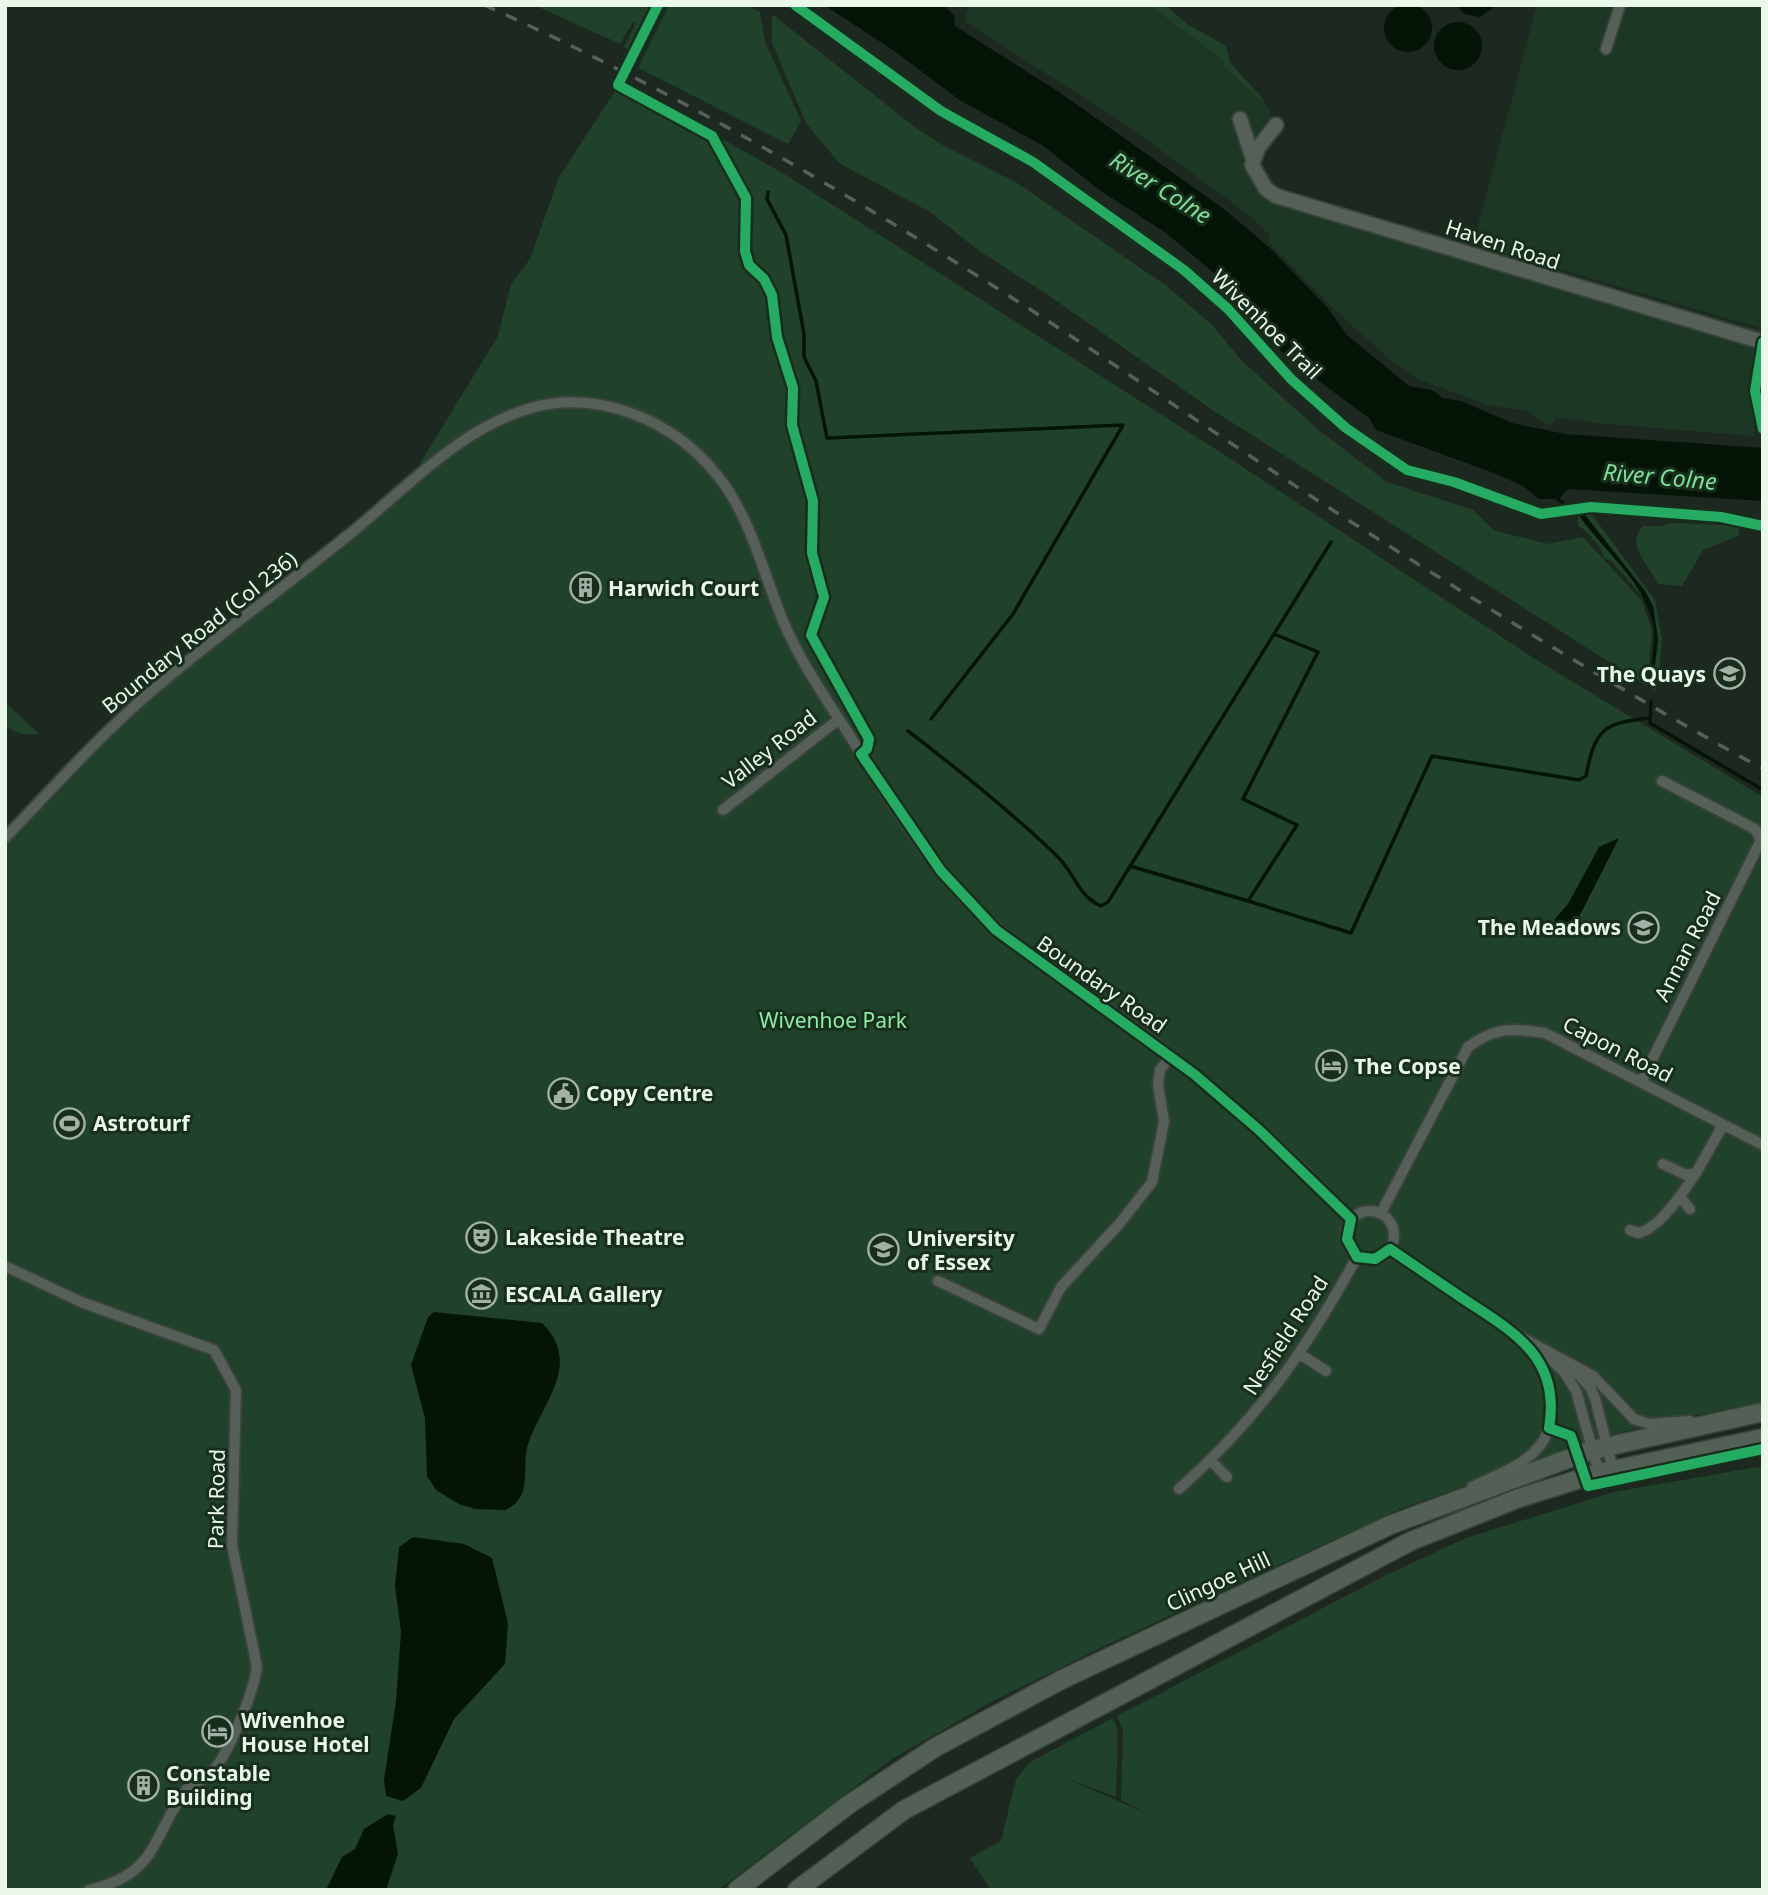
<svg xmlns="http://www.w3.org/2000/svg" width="1768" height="1895" font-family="'Noto Sans',sans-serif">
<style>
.built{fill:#1c3723}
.green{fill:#20422a}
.water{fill:#041407}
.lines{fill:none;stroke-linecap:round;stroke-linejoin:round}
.stream{stroke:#041407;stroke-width:3.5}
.minor-casing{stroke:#38433b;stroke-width:14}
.tertiary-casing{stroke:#38433b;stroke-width:18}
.primary-casing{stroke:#38433b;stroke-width:21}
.minor{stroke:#565f58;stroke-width:10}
.tertiary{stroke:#565f58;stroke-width:14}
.primary{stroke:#526055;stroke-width:18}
.rail{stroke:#58605a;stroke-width:3.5;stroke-dasharray:12 12;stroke-linecap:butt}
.cycleway-casing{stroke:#182e1d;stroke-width:15}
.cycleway{stroke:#26ab63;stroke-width:10}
.labels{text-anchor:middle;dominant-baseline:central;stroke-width:6;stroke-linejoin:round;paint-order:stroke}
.street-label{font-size:21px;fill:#eaf8ec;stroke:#182e1d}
.poi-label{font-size:21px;font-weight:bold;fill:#eaf8ec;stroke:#182e1d;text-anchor:start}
.park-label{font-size:21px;fill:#8ceba4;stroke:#182e1d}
.water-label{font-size:23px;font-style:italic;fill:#7edd97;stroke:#182e1d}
</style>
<rect width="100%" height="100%" fill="#1d2920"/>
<path class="built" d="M970,5H1149L1225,62L1222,65L1261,101L1264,100L1276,125L1253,159L1266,189L1763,331V421L1754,420V436L1594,423L1557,417L1550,426L1527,411L1490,406L1420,380L1391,360L1339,314L1274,248L1268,240L1270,235L1245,212L1125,124L964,21Z
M1537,5H1763V329L1473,244Z"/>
<path class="green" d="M534,5H652L630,52L624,47L636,23L633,22L620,44Z
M669,5H746L760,12L765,42L801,121L788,144L638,68Z
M1149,5H1165L1187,24L1226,46L1230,63L1264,100L1261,101L1222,65L1224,61Z
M772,14L912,125L944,146L1017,183L1168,287L1211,324L1242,361L1321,432L1387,482L1473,510L1495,531L1548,544L1583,537L1642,601L1652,631L1647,686L1214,411L1048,295L978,250L930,212L839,163L806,123L772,43Z
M621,82L781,172L1220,452L1535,659L1763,797V1403L1669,1420L1596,1439L1400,1509L1113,1642L995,1700L892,1759L718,1890H5V838L151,691L405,488L498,336L511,284L530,259L559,177Z
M1587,508L1655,600L1662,639L1658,686L1655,690L1652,689L1658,639L1653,606L1645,591L1581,510Z
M1578,514L1641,591L1645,600L1612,561L1604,558C1603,548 1587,530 1578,526Z
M1670,523H1678L1740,526L1738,536L1703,550L1682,586L1659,584C1649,567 1625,544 1643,526H1662Z
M5,702L39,734H20L5,726Z
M1763,1466V1890H991L970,1858L1001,1841L1016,1779L1030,1762L1113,1718L1118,1731L1116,1797L1063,1777L1148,1814L1121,1800L1123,1730L1117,1716L1384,1576L1466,1538L1614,1492Z"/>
<path class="water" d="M1384 28a24 24 0 1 1 48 0a24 24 0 1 1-48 0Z
M824,5H943L954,15L955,26L1059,92L1224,209L1271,249L1327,307L1347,335L1409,386L1432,390L1443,398L1461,401L1512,423L1565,434L1763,448V501L1568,489L1559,499H1539L1523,486L1491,472L1376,430L1369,418L1289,359L1277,347L1245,299L1166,233L1101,191L1042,145L961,101L893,50Z
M1456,5H1497L1480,17L1464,14Z
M1434 46a24 24 0 1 1 48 0a24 24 0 1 1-48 0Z
M1581,510L1645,591L1653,606L1658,639L1652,689C1647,675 1657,645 1653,625C1643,578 1603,551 1578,514Z
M1619,838L1576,923L1569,927L1554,920L1568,904L1599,847Z
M434,1312L542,1323C585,1365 538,1407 527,1448C522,1470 533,1498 505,1510L475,1509L459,1504L436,1490L427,1476L425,1418L411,1365L428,1317Z
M413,1537L464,1544L492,1558L508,1623L505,1664L454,1719L421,1788L403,1801L386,1796L384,1780L396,1701L401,1632L395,1586L399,1547Z
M388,1814L396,1816L393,1825L398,1854L386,1890H326L342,1857L355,1849L364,1829Z"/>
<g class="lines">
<path class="stream" d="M768,192L767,199L786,235L804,334V357L816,381L827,438L1123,425L1013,614L931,719
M1554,496L1563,503
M1576,508L1582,515
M1274,634L1318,652L1243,799L1297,825L1248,901L1351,933L1432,756L1579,780L1586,776C1595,729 1603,723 1650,718
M1651,702L1650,723L1763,790
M908,731C959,770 1009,810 1056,855C1076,874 1076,894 1101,906L1108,902L1331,542
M1130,866L1248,901"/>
<defs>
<path id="minor" d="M1606,49L1620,5
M1762,342L1755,391L1763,429
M723,810L839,719
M5,838C53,788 100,735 153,690C215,637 282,589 346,537C404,491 458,429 531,408C600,389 674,421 717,475C753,519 764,579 787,630C804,667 828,702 850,736C878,781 907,828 940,870C993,937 1048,965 1115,1014C1199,1075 1280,1143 1351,1219
M1641,1082L1761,840L1755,829L1662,781
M1663,1164L1686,1175L1696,1173L1723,1125
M1680,1197L1690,1209
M1346 1235a24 24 0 1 1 48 0a24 24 0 1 1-48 0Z
M1381,1213L1468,1047C1495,1027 1512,1028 1545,1033L1763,1145
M1630,1230L1638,1233C1659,1229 1684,1191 1696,1173
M1390,1249L1521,1337L1593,1376L1634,1419L1650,1424L1690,1421
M5,1266L81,1302L214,1350L236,1390L232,1545L257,1667C253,1693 228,1758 209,1775C202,1781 192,1783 186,1790C151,1837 159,1874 89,1890
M938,1281L1039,1329L1061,1287L1120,1223L1152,1182L1164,1122L1158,1084L1160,1070L1170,1057
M1543,1352L1565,1373L1576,1391L1599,1473
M1300,1354L1326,1371
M1572,1368L1590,1387L1595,1398L1613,1470
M1211,1461L1227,1477
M1472,1487C1490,1478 1510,1471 1526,1459C1568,1428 1551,1376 1525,1341
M1179,1489C1259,1418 1306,1350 1357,1257"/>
<path id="tertiary" d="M1240,119L1253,159
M1276,125L1258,148L1252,165L1266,189L1276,196L1763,342"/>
<path id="primary" d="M737,1890L848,1805L936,1747L1063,1679L1390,1525L1592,1450L1763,1412
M797,1890L904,1810L1411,1541L1519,1498L1599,1473L1763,1438"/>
</defs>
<use href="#minor" class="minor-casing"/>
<use href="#tertiary" class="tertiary-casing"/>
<use href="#primary" class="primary-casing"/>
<use href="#minor" class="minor"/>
<use href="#tertiary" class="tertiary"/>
<use href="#primary" class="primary"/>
<path class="rail" d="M484,5C654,81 818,176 976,275C1101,353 1221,439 1345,518C1482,605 1621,691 1763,769"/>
<defs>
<path id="cycleway" d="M658,5L618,85L712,136L746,198L745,251L749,265L764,279L772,295L777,337L793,388L792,425L813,501L812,553L824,597L811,635L869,739L867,749L861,754L941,871L996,930L1194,1074L1259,1130L1351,1219L1347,1239L1357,1257L1375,1259L1390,1249C1415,1266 1440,1283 1465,1300C1516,1333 1561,1359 1549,1428L1571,1436L1588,1486L1763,1449
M795,5L941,111L1033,162L1184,270L1228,309L1291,379L1346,428L1407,470L1454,482L1541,514L1591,507L1721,517L1763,526
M1763,342L1755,391L1763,429"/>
</defs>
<use href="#cycleway" class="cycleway-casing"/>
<use href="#cycleway" class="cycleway"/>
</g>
<defs>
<symbol id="building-ring" viewBox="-11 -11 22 22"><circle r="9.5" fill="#182e1d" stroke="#a2b0a5" stroke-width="1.5"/><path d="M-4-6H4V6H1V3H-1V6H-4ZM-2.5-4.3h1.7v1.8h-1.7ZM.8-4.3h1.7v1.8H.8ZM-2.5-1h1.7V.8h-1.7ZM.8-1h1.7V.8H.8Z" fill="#a2b0a5"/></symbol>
<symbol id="university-ring" viewBox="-11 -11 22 22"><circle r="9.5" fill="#182e1d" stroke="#a2b0a5" stroke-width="1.5"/><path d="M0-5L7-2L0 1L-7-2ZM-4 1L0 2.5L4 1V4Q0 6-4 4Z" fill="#a2b0a5"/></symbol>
<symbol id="hotel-ring" viewBox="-11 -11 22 22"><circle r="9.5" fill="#182e1d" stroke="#a2b0a5" stroke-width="1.5"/><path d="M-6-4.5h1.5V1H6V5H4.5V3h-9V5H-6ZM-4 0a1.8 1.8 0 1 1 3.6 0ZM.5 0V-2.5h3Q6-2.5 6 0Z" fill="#a2b0a5"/></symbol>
<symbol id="civic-ring" viewBox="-11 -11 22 22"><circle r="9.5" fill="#182e1d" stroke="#a2b0a5" stroke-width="1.5"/><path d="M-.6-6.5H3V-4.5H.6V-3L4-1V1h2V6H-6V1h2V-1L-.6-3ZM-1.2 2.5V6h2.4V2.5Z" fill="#a2b0a5"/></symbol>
<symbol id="stadium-ring" viewBox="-11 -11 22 22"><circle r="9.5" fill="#182e1d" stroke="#a2b0a5" stroke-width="1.5"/><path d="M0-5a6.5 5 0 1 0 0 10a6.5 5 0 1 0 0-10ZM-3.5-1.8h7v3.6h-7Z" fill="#a2b0a5"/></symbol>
<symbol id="theatre-ring" viewBox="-11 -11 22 22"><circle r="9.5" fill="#182e1d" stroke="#a2b0a5" stroke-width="1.5"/><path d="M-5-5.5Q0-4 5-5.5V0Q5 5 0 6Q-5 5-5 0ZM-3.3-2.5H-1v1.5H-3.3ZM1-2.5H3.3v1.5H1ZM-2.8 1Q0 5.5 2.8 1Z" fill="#a2b0a5"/></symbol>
<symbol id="museum-ring" viewBox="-11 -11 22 22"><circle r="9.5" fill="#182e1d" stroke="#a2b0a5" stroke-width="1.5"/><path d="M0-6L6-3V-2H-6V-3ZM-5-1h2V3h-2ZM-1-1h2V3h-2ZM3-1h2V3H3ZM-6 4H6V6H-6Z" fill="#a2b0a5"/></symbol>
</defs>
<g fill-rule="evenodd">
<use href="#building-ring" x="568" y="570" width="35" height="35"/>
<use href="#university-ring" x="1712" y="656" width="35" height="35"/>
<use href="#university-ring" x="1626" y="910" width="35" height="35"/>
<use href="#hotel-ring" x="1314" y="1048" width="35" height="35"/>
<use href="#civic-ring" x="546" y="1076" width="35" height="35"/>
<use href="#stadium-ring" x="52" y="1106" width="35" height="35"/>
<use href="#theatre-ring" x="464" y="1220" width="35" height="35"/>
<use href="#university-ring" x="866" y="1232" width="35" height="35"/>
<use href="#museum-ring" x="464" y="1276" width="35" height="35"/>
<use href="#hotel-ring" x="200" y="1714" width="35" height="35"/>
<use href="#building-ring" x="126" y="1768" width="35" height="35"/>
</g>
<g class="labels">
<g class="street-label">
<text transform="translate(1503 244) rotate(18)">Haven Road</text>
<text transform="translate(1267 324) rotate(45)">Wivenhoe Trail</text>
<text transform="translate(199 632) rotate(-39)">Boundary Road (Col 236)</text>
<text transform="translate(769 749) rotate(-38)">Valley Road</text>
<text transform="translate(1687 946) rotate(-63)">Annan Road</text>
<text transform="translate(1102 984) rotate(35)">Boundary Road</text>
<text transform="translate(1618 1049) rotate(27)">Capon Road</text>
<text transform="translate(1285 1335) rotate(-57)">Nesfield Road</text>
<text transform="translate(216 1499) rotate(-89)">Park Road</text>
<text transform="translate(1218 1581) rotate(-25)">Clingoe Hill</text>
</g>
<g class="poi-label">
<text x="608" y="588">Harwich Court</text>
<text x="1706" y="674" text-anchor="end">The Quays</text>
<text x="1621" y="927" text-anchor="end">The Meadows</text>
<text x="1354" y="1066">The Copse</text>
<text x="586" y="1093">Copy Centre</text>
<text x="93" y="1123">Astroturf</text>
<text x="505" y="1237">Lakeside Theatre</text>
<text x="907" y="1238">University<tspan x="907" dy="24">of Essex</tspan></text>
<text x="505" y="1294">ESCALA Gallery</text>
<text x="241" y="1720">Wivenhoe<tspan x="241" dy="24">House Hotel</tspan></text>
<text x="166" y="1773">Constable<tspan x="166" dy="24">Building</tspan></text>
</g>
<g class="park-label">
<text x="833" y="1020">Wivenhoe Park</text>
</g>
<g class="water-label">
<text transform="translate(1161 187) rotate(32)">River Colne</text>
<text transform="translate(1660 476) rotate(5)">River Colne</text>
</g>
</g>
<rect width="1768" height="1895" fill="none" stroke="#eaf8ec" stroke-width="14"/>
</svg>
